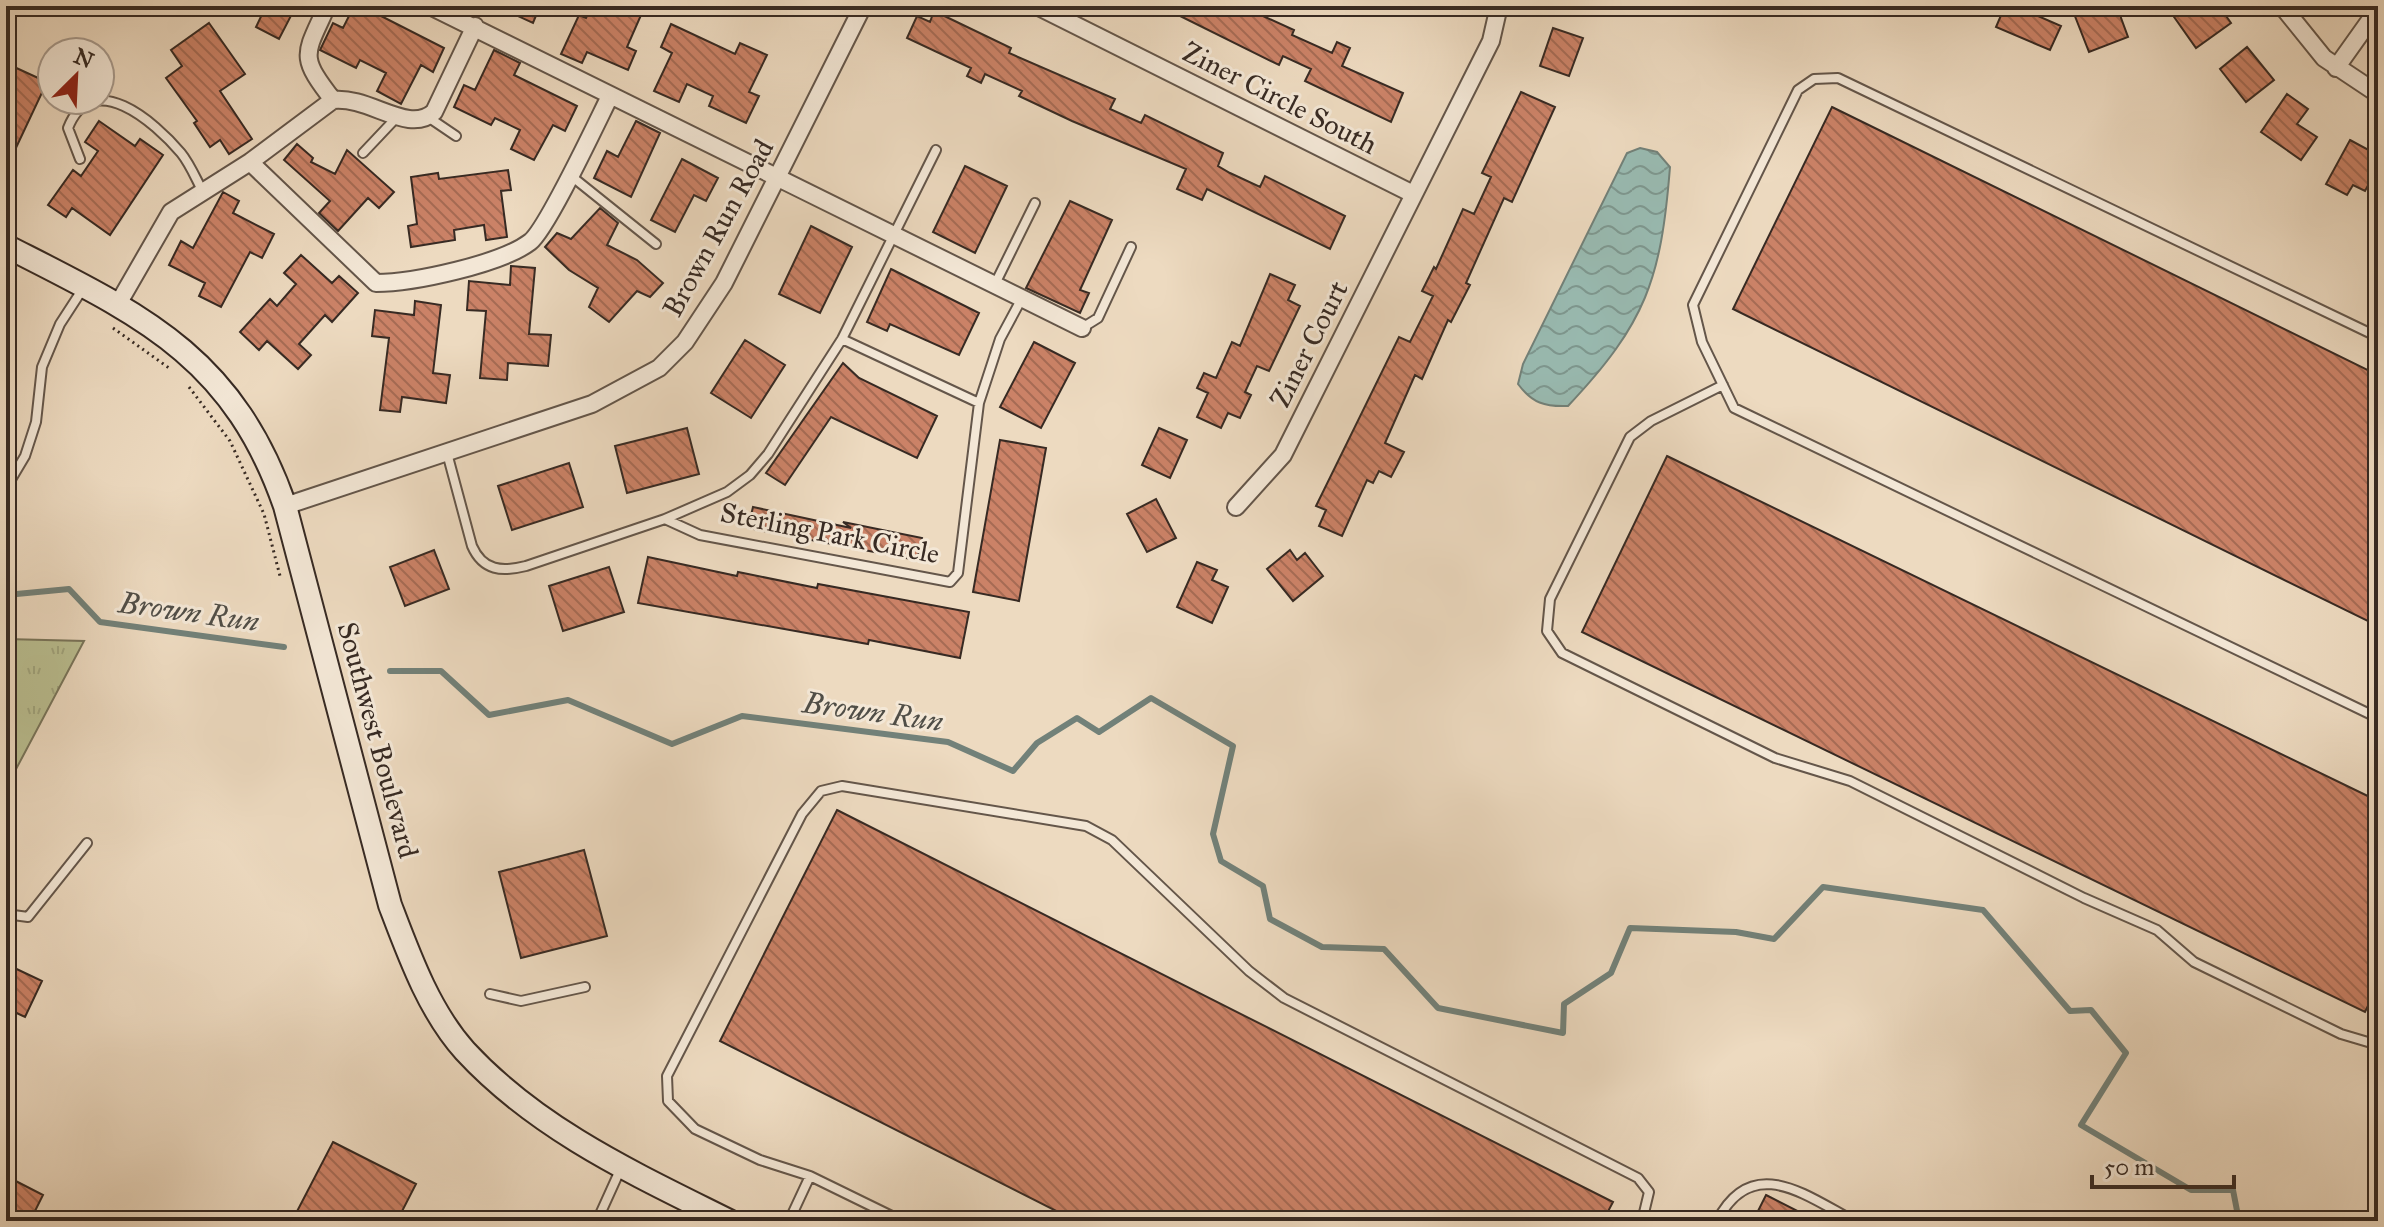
<svg xmlns="http://www.w3.org/2000/svg" width="2384" height="1227" font-family="'IM FELL Great Primer',serif">
<style>
.park{fill:url(#park-tufts);stroke:#78745a;stroke-width:2}
.water{fill:url(#water-waves);stroke:#728179;stroke-width:2}
.lines{fill:none;stroke-linecap:round;stroke-linejoin:round}
.stream{stroke:#728179;stroke-width:6}
.building{fill:url(#building-back-hatch);stroke:#372a23;stroke-width:2}
.lane-casing{stroke:#64564a;stroke-width:12}
.street-casing{stroke:#64564a;stroke-width:20}
.secondary-casing{stroke:#372a23;stroke-width:26}
.path{stroke:#372a23;stroke-width:3;stroke-dasharray:2 4;stroke-linecap:butt}
.lane{stroke:#f3e7d6;stroke-width:8}
.street{stroke:#f3e7d6;stroke-width:16}
.secondary{stroke:#f3e7d6;stroke-width:22}
.labels{text-anchor:middle;dominant-baseline:central;stroke-width:6;stroke-linejoin:round;paint-order:stroke}
.street-label{font-size:28px;fill:#372a23;stroke:#f3e7d6}
.water-label{font-size:30px;font-style:italic;fill:#504e47;stroke:#f3e7d6}
</style>
<defs>
<pattern id="park-tufts" width="24" height="20" patternUnits="userSpaceOnUse" patternTransform="scale(2)"><rect width="24" height="20" fill="#babf91"/><path d="M3 7l-1-3M5 7V3M7 7l1-3M15 17l-1-3M17 17v-4M19 17l1-3" fill="none" stroke="#a0a47d"/></pattern>
<pattern id="water-waves" width="16" height="10" patternUnits="userSpaceOnUse" patternTransform="scale(2)"><rect width="16" height="10" fill="#99bbb2"/><path d="M0 5q4-4 8 0t8 0" fill="none" stroke="#7e9890"/></pattern>
<pattern id="building-back-hatch" width="6" height="6" patternUnits="userSpaceOnUse" patternTransform="scale(2)"><rect width="6" height="6" fill="#cb8267"/><path d="M-1 5l2 2M0 0l6 6M5-1l2 2" fill="none" stroke="#a66b54"/></pattern>
</defs>
<rect width="100%" height="100%" fill="#eddac0"/>
<filter id="stains"><feTurbulence type="fractalNoise" baseFrequency=".0025" numOctaves="4"/><feColorMatrix values="0 0 0 0 .2 0 0 0 0 .09 0 0 0 0 .02 0 0 0 .5 -.17"/></filter>
<radialGradient id="worn" r=".72"><stop offset=".6" stop-color="#630" stop-opacity="0"/><stop offset="1" stop-color="#630" stop-opacity=".3"/></radialGradient>
<path class="park" d="M6,639L84,641L6,788Z"/>
<path class="water" d="M1640,148L1657,152L1670,167C1661,280 1646,323 1568,406C1545,407 1532,403 1518,384L1523,364L1627,153Z"/>
<g class="lines">
<path class="stream" d="M6,595L69,589L100,622L284,647
M390,671H441L489,715L568,700L672,744L742,716L948,742L1013,771L1037,743L1077,718L1099,732L1151,698L1233,746L1213,834L1221,861L1263,886L1270,919L1322,947L1384,949L1438,1008L1563,1033L1564,1004L1611,973L1630,928L1736,932L1774,939L1823,887L1983,910L2070,1011L2091,1010L2126,1053L2081,1125L2191,1190H2233L2239,1221"/>
</g>
<path class="building" d="M266,6H296L279,39L256,27Z
M354,6H386L381,16L444,48L433,72L421,65L401,104L377,91L386,73L360,60L356,68L320,50L333,23L343,28Z
M496,6H540L533,23Z
M592,6H645L627,47L636,51L628,70L587,52L582,63L561,54L579,15L586,18Z
M1160,6H1241L1294,30L1292,35L1332,53L1337,42L1350,48L1342,66L1403,93L1391,122L1305,81L1311,69L1283,56L1279,65Z
M2005,6H2015L2061,26L2050,50L1996,27Z
M2071,6H2098L2101,13L2117,7L2128,37L2089,52Z
M2184,6H2219L2231,23L2196,48L2172,14Z
M934,11L1011,48L1009,53L1115,99L1110,109L1141,123L1145,115L1223,153L1218,166L1230,173L1260,187L1265,176L1345,216L1330,249L1207,189L1202,200L1177,189L1186,169L1072,121L1019,96L1022,91L985,74L981,83L967,76L971,68L907,38L917,16L930,22Z
M209,23L245,74L220,91L252,139L229,154L220,140L210,147L194,123L197,121L166,78L182,66L171,50Z
M671,24L735,54L740,43L767,55L749,92L759,96L746,123L709,106L713,96L687,84L679,102L654,91L672,53L661,47Z
M1553,28L1583,38L1569,76L1540,66Z
M2247,47L2274,80L2246,102L2220,69Z
M494,50L520,63L514,75L577,106L565,131L553,125L534,160L511,149L520,130L495,118L491,125L454,107L464,85L475,90Z
M12,66L47,82L6,169V78Z
M1521,92L1555,107L1512,202L1504,198L1466,283L1470,285L1451,322L1448,320L1422,379L1415,375L1385,443L1404,452L1391,477L1379,471L1373,483L1367,480L1342,536L1319,526L1326,510L1316,506L1399,337L1410,342L1433,296L1422,291L1434,267L1436,269L1463,209L1474,214L1491,177L1482,173Z
M2287,94L2308,109L2297,124L2317,137L2301,160L2261,132Z
M1832,107L2378,375V626L1733,309Z
M99,121L135,146L140,139L163,155L110,235L72,208L66,217L48,205L73,170L81,176L98,151L85,142Z
M636,121L660,133L631,197L594,178L607,151L618,157Z
M2350,140L2378,155V167L2365,191L2353,185L2347,195L2326,184Z
M297,144L313,158L311,162L335,174L347,150L394,192L379,208L368,198L338,231L319,213L330,201L284,160Z
M682,159L718,178L706,201L694,195L675,232L651,220Z
M965,166L1007,186L975,253L933,232Z
M508,170L511,190L501,191L507,237L486,240L484,225L454,230L455,240L411,247L408,226L417,224L411,177L438,173L439,179Z
M223,192L239,201L233,213L274,234L262,258L250,252L221,307L199,296L205,283L169,265L181,241L193,248Z
M1070,201L1112,220L1080,290L1089,293L1080,313L1026,288Z
M600,208L618,223L607,245L637,260L663,283L650,297L637,291L609,322L589,307L598,288L569,270L545,247L557,233L571,239Z
M811,226L852,247L820,313L779,294Z
M301,255L332,283L339,276L358,293L332,322L325,315L299,344L311,355L298,369L267,341L259,350L240,332L270,299L277,306L296,284L284,273Z
M511,266L535,268L529,334L551,335L548,366L508,363L507,380L480,378L486,311L467,310L469,281L510,285Z
M891,269L979,313L959,355L890,324L887,331L867,322Z
M1270,274L1295,285L1288,300L1300,306L1269,371L1257,366L1245,392L1251,395L1240,418L1228,413L1221,428L1197,417L1208,393L1197,388L1204,373L1216,378L1232,342L1240,346Z
M415,301L441,305L433,373L450,375L446,403L402,397L400,412L380,410L389,338L372,336L375,310L414,315Z
M745,340L785,365L751,418L711,393Z
M1034,342L1075,363L1041,428L1000,407Z
M843,363L859,378L937,416L917,458L831,417L785,485L766,473Z
M687,428L699,474L627,493L615,446Z
M1159,428L1187,440L1170,478L1142,465Z
M1000,440L1046,448L1019,601L973,592Z
M1667,456L2378,801V985L2365,1012L1582,632Z
M569,463L583,507L512,530L498,486Z
M1156,499L1176,538L1147,552L1127,514Z
M753,507L851,528L843,522L922,538L917,560L748,528Z
M434,550L449,589L405,606L390,567Z
M1290,550L1297,560L1305,553L1323,576L1293,601L1267,569Z
M648,557L737,576L738,572L817,588L818,584L969,612L960,658L869,640L868,644L638,603Z
M1197,562L1217,570L1212,580L1228,587L1212,623L1177,607Z
M609,567L624,612L563,631L549,586Z
M837,810L1613,1202L1603,1221H1076L720,1041Z
M584,850L607,936L521,958L499,872Z
M6,964L42,981L25,1017L6,1008Z
M333,1142L416,1184L397,1221H292Z
M6,1176L43,1195L30,1221H6Z
M1766,1195L1817,1221H1753Z"/>
<g class="lines">
<defs>
<path id="lane" d="M428,117L456,136
M363,153L397,117
M80,159L68,128C92,67 155,122 181,153C190,164 196,179 203,192
M570,175L656,244
M995,284L1035,203
M1082,328L1098,318L1131,247
M2378,337L1838,78L1814,79L1798,90L1693,305L1702,342L1734,408L2378,718
M842,339L979,403
M1723,385L1651,421L1630,437L1550,599L1547,631L1562,653L1775,758L1850,781L2084,898L2157,930L2194,962L2341,1034L2378,1045
M447,453L472,546C483,571 502,572 526,566L665,519L700,535L950,582L958,573L979,403L1000,339L1022,298
M6,488L25,456L36,422L42,367L60,324L84,287
M665,519L727,492L750,475L768,454L842,339L936,150
M6,914L28,917L87,843
M490,994L521,1001L585,987
M597,1221L621,1168
M789,1221L810,1176
M902,1221L810,1176L760,1160L695,1129L668,1101L667,1076L802,814L821,791L842,786L1086,826L1112,840L1249,971L1284,998L1638,1178L1649,1192L1642,1221
M1717,1221C1752,1153 1805,1195 1854,1221"/>
<path id="street" d="M430,6L1082,328
M1037,6L1413,194
M2282,6L2324,58L2378,94
M2336,68L2378,9
M333,100C370,96 408,135 434,112L475,26
M250,162L376,283C413,283 501,264 530,242C547,229 597,122 610,96
M118,304L171,212L250,162L333,100C298,55 305,55 327,6
M285,506L592,404L659,368L685,342L724,283L863,6
M1236,507L1283,455L1491,41L1499,6"/>
<path id="secondary" d="M6,246C139,314 232,354 285,506L390,905C409,955 429,1011 465,1051C538,1130 635,1174 729,1221"/>
</defs>
<use href="#lane" class="lane-casing"/>
<use href="#street" class="street-casing"/>
<use href="#secondary" class="secondary-casing"/>
<path class="path" d="M113,328L169,368
M189,387L230,441L264,514L280,576"/>
<use href="#lane" class="lane"/>
<use href="#street" class="street"/>
<use href="#secondary" class="secondary"/>
</g>
<g class="labels">
<g class="street-label">
<text transform="translate(1280 98) rotate(27)">Ziner Circle South</text>
<text transform="translate(718 228) rotate(-61)">Brown Run Road</text>
<text transform="translate(1309 344) rotate(-63)">Ziner Court</text>
<text transform="translate(830 533) rotate(11)">Sterling Park Circle</text>
<text transform="translate(378 740) rotate(75)">Southwest Boulevard</text>
</g>
<g class="water-label">
<text transform="translate(189 612) rotate(8)">Brown Run</text>
<text transform="translate(873 712) rotate(8)">Brown Run</text>
</g>
</g>
<rect width="2384" height="1227" fill="none" stroke="#eddac0" stroke-width="32"/>
<rect x="8" y="8" width="2368" height="1211" fill="none" stroke="#372a23" stroke-width="4"/>
<rect x="16" y="16" width="2352" height="1195" fill="none" stroke="#372a23" stroke-width="2"/>
<g transform="translate(76 76) rotate(24)"><circle r="38" fill="#f3e7d6" stroke="#a89b8e" stroke-width="2"/>
<path d="M0-6L14 30L0 20L-14 30Z" fill="#8f2418"/>
<text y="-12" font-size="22" font-weight="bold" text-anchor="middle" fill="#372a23">N</text>
</g>
<path d="M2092 1175v12h142v-12" fill="none" stroke="#372a23" stroke-width="4"/>
<text x="2104" y="1175" font-size="24" fill="#372a23" stroke="#f3e7d6" stroke-width="6" paint-order="stroke">50 m</text>
<rect width="100%" height="100%" filter="url(#stains)"/>
<rect width="100%" height="100%" fill="url(#worn)"/>
</svg>
